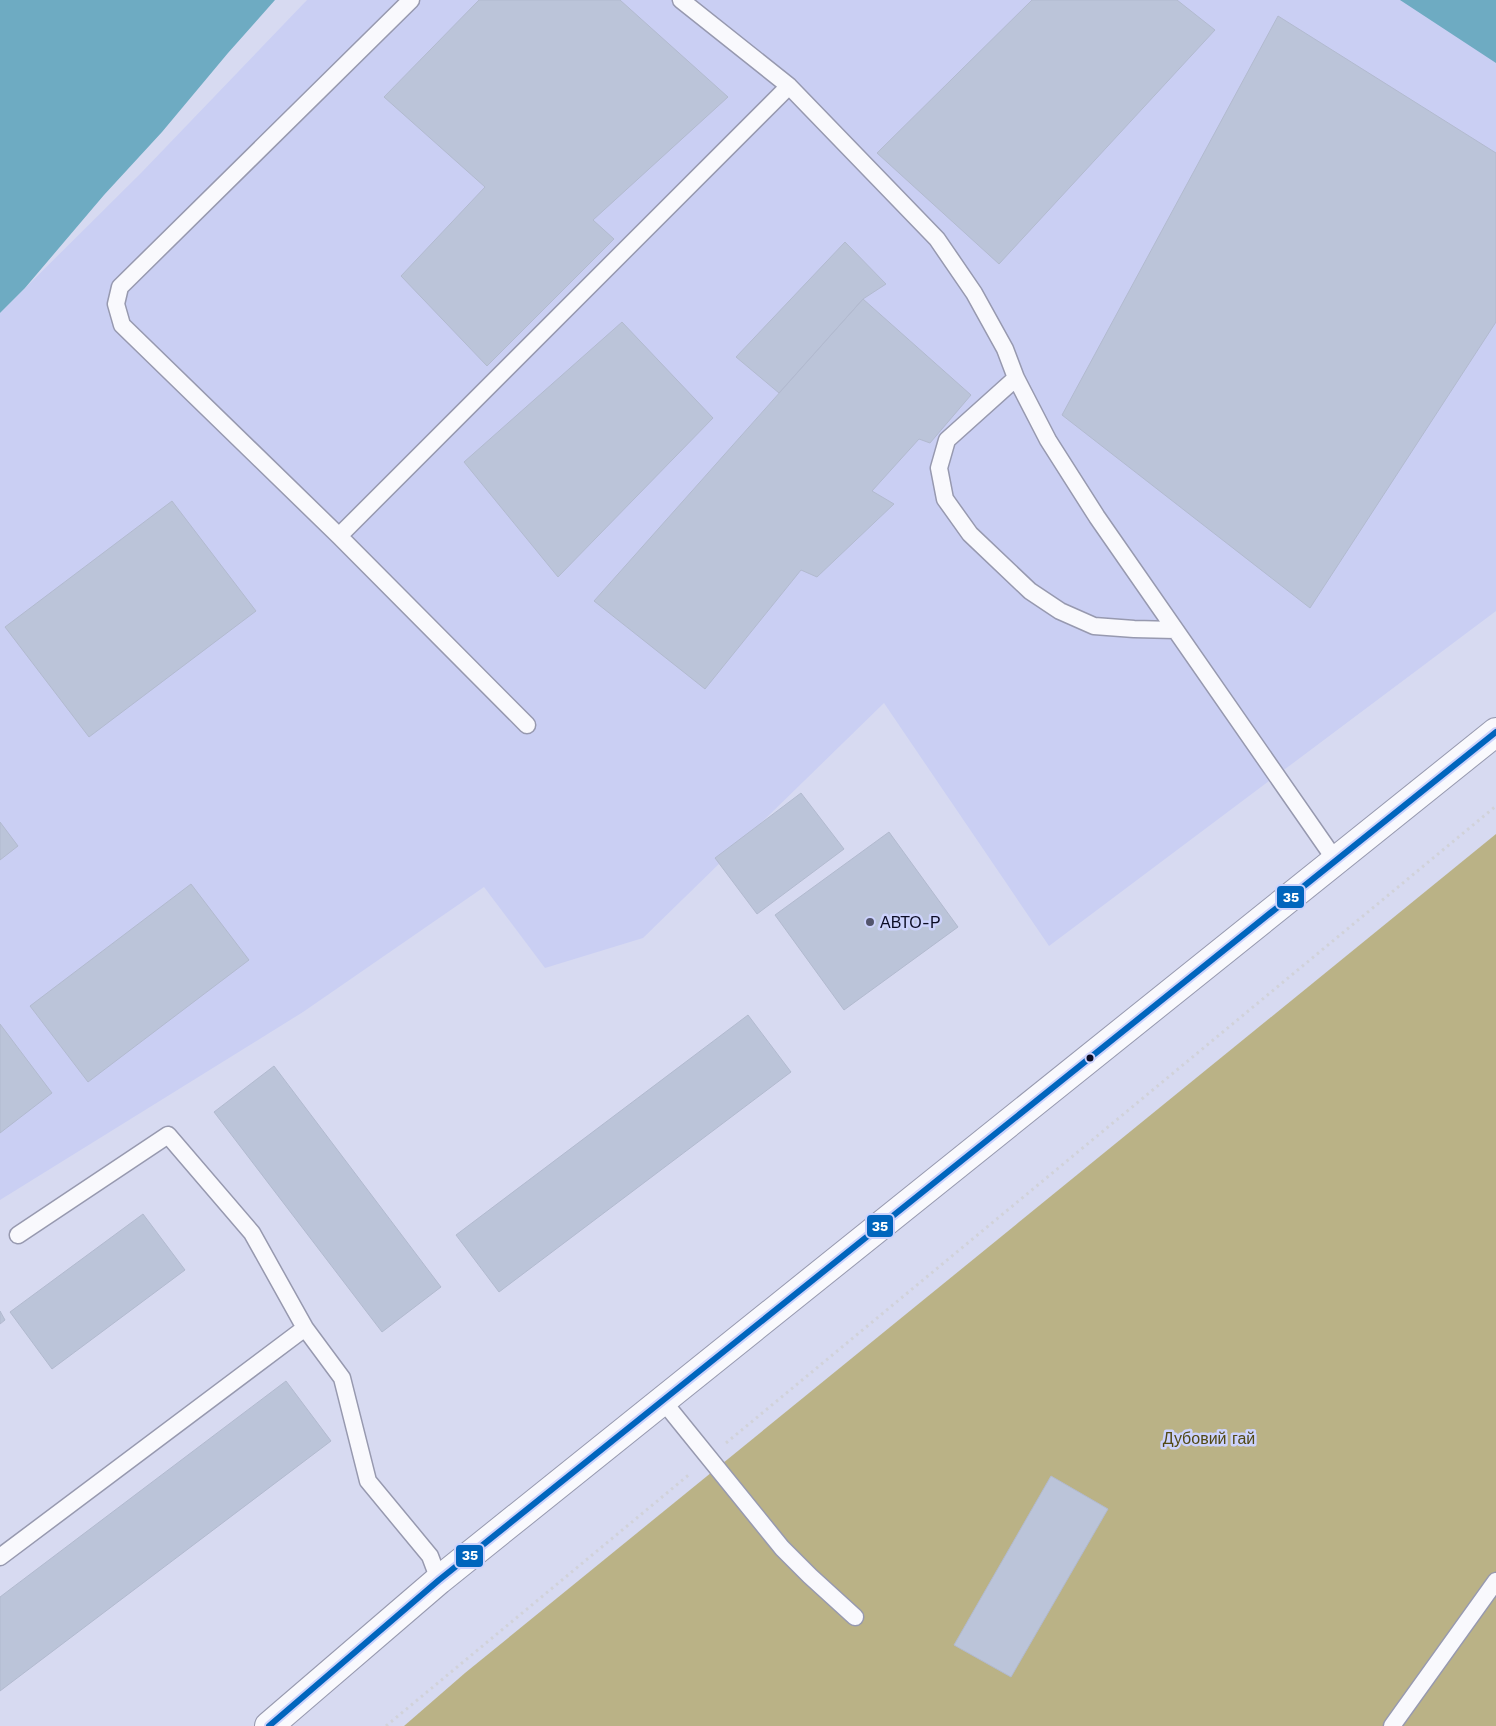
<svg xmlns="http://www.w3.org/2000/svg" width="1496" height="1726" font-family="'Work Sans',sans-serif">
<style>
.built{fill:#cacff3}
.forest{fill:#bab286}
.water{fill:#6eabc2}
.building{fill:#bbc4d9;stroke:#b2bacf}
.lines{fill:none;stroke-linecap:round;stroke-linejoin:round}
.lane-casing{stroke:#9799af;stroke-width:19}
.street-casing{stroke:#9799af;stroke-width:30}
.path{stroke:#d1d2d9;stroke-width:3;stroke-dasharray:2.5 4;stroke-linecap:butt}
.lane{stroke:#f9f9fd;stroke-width:16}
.street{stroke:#f9f9fd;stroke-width:28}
.bus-1-casing{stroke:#ccd2fc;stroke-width:10}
.bus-1{stroke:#0065bd;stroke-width:6}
.poi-dot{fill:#52546c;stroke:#ccd2fc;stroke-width:2}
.bus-dot{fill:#0b0c24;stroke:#ccd2fc;stroke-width:2}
.labels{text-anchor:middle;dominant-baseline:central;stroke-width:5;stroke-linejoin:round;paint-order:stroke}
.poi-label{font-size:16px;fill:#0b0c24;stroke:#ccd2fc;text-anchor:start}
.park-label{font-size:16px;fill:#514813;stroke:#ccd2fc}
.line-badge{stroke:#ccd2fc;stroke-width:2}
.badge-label{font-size:14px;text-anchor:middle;font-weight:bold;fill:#fff}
</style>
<rect width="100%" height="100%" fill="#d7daf1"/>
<path class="built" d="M307,0H1496V611L1049,946L884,703L643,938L545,968L484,887L303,1012L0,1200V313L141,173Z"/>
<path class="forest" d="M1496,834V1726H404L465,1673Z"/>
<path class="water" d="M0,0H275L228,53L162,132L104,195L25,288L0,313Z
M1400,0H1496V63Z"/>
<path class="building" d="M479,0H620L728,97L593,220L614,239L487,366L401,276L485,187L384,97Z
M1032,0H1177L1215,30L999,264L877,153Z
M1278,16L1496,153V322L1310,608L1062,415Z
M845,242L886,284L863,299L779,393L736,357Z
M863,299L971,395L930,443L919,439L872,491L894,504L817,577L801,570L705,689L594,601Z
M622,322L713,418L558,577L464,462Z
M172,501L256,611L89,737L5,627Z
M801,793L844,849L757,914L715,858Z
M0,822L18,846L0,860Z
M889,832L958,927L844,1010L775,915Z
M191,884L249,960L88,1082L30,1006Z
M748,1015L791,1072L499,1292L456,1235Z
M0,1024L52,1093L0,1133Z
M274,1066L441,1287L382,1332L214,1112Z
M143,1214L185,1270L52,1369L10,1312Z
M0,1311L5,1320L0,1324Z
M286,1381L331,1441L0,1691V1597Z
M1051,1476L1108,1509L1011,1677L954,1645Z"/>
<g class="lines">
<defs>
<path id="lane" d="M411,0L120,287L116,304L122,325L339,536L527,725
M681,0L789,86L937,239L974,293L1005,349L1016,378L1048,440L1097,517L1336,861
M1016,378L947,440L939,468L945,499L970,534L1030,591L1060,611L1094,626L1134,629L1175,630
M339,536L789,86
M18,1235L168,1135L252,1233L305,1328L342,1378L368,1481L430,1556L439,1580
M663,1401L782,1548L810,1576L855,1617
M0,1557L305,1328
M1392,1726L1496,1581"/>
<path id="street" d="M269,1726L439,1580L1496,732"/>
</defs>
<use href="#lane" class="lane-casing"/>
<use href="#street" class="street-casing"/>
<path class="path" d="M726,1443L1496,806
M386,1726L691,1473"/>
<use href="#lane" class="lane"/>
<use href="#street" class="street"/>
<defs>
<path id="bus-1" d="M269,1726L439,1580L1496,732"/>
</defs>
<use href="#bus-1" class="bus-1-casing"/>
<use href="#bus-1" class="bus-1"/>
</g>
<circle class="poi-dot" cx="870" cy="922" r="5"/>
<circle class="bus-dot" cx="1090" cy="1058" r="4.5"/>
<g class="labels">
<g class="poi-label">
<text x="880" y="922">АВТО-Р</text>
</g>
<g class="park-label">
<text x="1209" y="1438">Дубовий гай</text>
</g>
</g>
<g class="line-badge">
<rect x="1276" y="885" width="29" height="24" rx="5" fill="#0065bd"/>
<rect x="866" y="1214" width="28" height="24" rx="5" fill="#0065bd"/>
<rect x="455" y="1544" width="29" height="24" rx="5" fill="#0065bd"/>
</g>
<g class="badge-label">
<text x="1291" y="902">35</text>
<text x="880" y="1231">35</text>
<text x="470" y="1560">35</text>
</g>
</svg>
